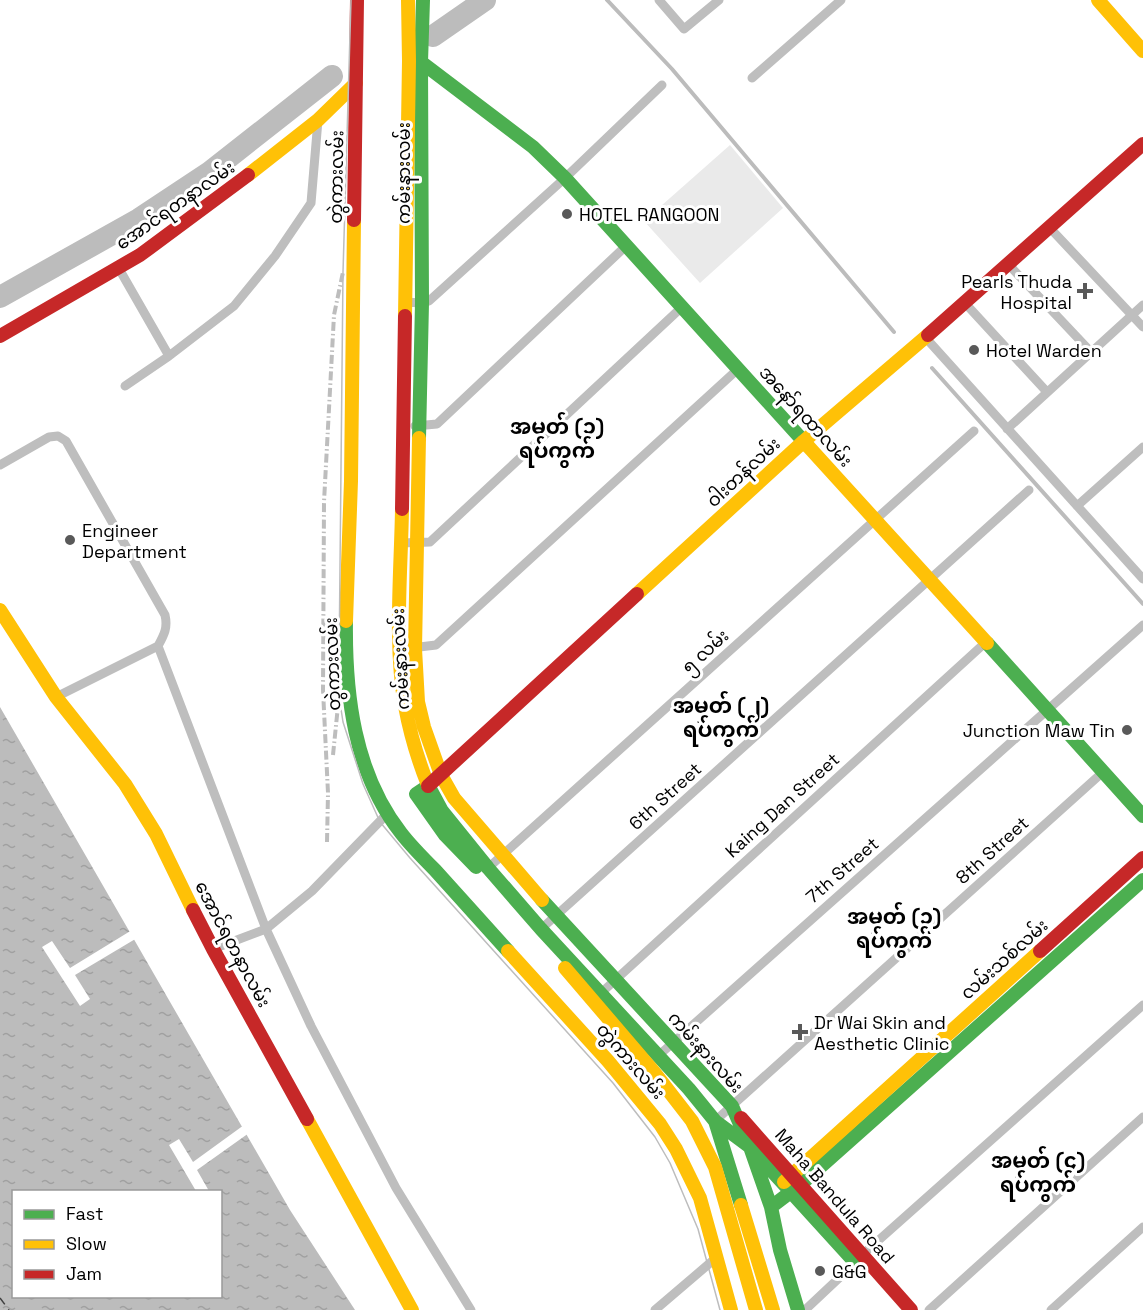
<svg xmlns="http://www.w3.org/2000/svg" width="1143" height="1310" font-family="'Space Grotesk','Noto Sans Myanmar',sans-serif">
<style>
.green{fill:#eaeaea}
.water{fill:url(#water-ripples);fill-rule:evenodd}
.pier{fill:#fff}
.lines{fill:none;stroke-linecap:round;stroke-linejoin:round}
.stream{stroke:#bcbcbc;stroke-width:4}
.river{stroke:#bcbcbc;stroke-width:22}
.ferry{stroke:#404040;stroke-width:1.5;stroke-dasharray:8 6;stroke-linecap:butt}
.street{stroke:#bebebe;stroke-width:9}
.fast{stroke:#4caf50;stroke-width:14}
.slow{stroke:#ffc107;stroke-width:14}
.jam{stroke:#c62828;stroke-width:14}
.tram{stroke:#bdbdbd;stroke-width:1.5}
.rail{stroke:#bdbdbd;stroke-width:4;stroke-dasharray:9 3 1.5 3;stroke-linecap:butt}
.poi-dot{fill:#595959;stroke:#fff;stroke-width:2}
.labels{text-anchor:middle;dominant-baseline:central;stroke-width:6;stroke-linejoin:round;paint-order:stroke}
.street-label{font-size:18px;fill:#000;stroke:#fff}
.poi-label{font-size:18px;fill:#000;stroke:#fff;text-anchor:start}
.quarter-label{font-size:21px;font-weight:bold;fill:#000;stroke:#fff}
</style>
<defs>
<pattern id="water-ripples" width="26" height="14" patternUnits="userSpaceOnUse" patternTransform="scale(1.5)"><rect width="26" height="14" fill="#bcbcbc"/><path d="M2 4q2-2 4 0t4 0M15 11q2-2 4 0t4 0" fill="none" stroke="#a0a0a0"/></pattern>
</defs>
<rect width="100%" height="100%" fill="#fff"/>
<path class="green" d="M730,145L783,208L700,283L644,221Z"/>
<path class="water" d="M0,707L290,1210L355,1310H0ZM14,1192H220V1296H14Z"/>
<path class="pier" d="M132,930L137,938L75,975L90,999L80,1006L42,947L52,941L70,968Z
M244,1125L249,1133L197,1170L209,1191H196L169,1145L179,1139L193,1162Z"/>
<g class="lines">
<path class="stream" d="M607,0L672,69L894,332
M932,368L1143,604"/>
<path class="river" d="M433,36L485,0
M0,297L139,219L210,172L332,76"/>
<path class="ferry" d="M0,1298L9,1310"/>
<path class="street" d="M659,0L684,29L719,0
M752,78L841,0
M1049,227L1143,327
M1008,264L1091,352
M118,267L169,356
M405,302L422,303L429,301L565,178L662,85
M964,302L1047,392
M925,337L1143,579
M125,386L169,356L234,306L275,256L311,203L318,120
M415,426L437,424L627,245
M1007,429L1143,305
M0,465L49,437L58,436L66,441L165,615C168,628 164,635 158,646L56,697
M1077,506L1143,447
M401,543L430,542L682,307
M158,646L266,929L311,1026L396,1188L471,1310
M411,648L436,645L738,369
M488,868L974,431
M541,929L1029,490
M213,949L266,929L312,891L387,814
M601,993L986,642
M658,1056L1143,625
M715,1121L1103,772
M862,1255L1143,1005
M655,1310L717,1257
M805,1310L855,1263
M929,1310L1143,1117
M1051,1310L1143,1227"/>
<path class="fast" d="M414,62H421L533,147L565,178L807,445
M419,438L422,303L421,62L423,0
M346,621C345,694 354,773 401,833C411,846 423,858 435,870C459,897 484,924 508,951
M987,643L1143,816
M428,785L442,811L488,868L541,929L689,1089L715,1121L741,1205
M428,786L416,794L445,835L476,867
M542,900L732,1106L750,1147L771,1207L780,1250L798,1310
M715,1121L750,1147L862,1270
M771,1207L800,1185L1143,880"/>
<path class="slow" d="M1098,0L1143,51
M248,175L318,120L356,83
M405,316L409,61L408,0
M419,438L415,649L418,702L424,727L441,775L454,798L542,900
M807,445L987,643
M402,509C401,572 394,645 405,706C410,733 418,760 428,785
M637,594L804,441L928,335
M0,610L56,697L125,784L156,834L193,910
M346,621L351,481L354,220
M508,951L608,1061L660,1124L676,1149L700,1198L731,1310
M565,968L654,1072L692,1121L715,1167L756,1310
M307,1119L412,1310
M784,1182L1040,951
M741,1205L773,1310"/>
<path class="jam" d="M354,220L357,0
M928,335L1143,144
M0,336L140,255L248,175
M402,509L405,316
M428,786L637,594
M193,910L213,949L307,1119
M1040,951L1143,858
M741,1118L911,1310"/>
<path class="tram" d="M351,0L343,272L339,665V696L343,722L363,784L380,822L410,858L613,1083L655,1137L670,1163L698,1229L720,1310"/>
<path class="rail" d="M333,755L339,696
M327,842L328,793L323,690L324,502L334,315L343,272"/>
</g>
<g class="poi-dot">
<circle cx="567" cy="214" r="6"/>
<path d="M1082 282h6v6h6v6h-6v6h-6v-6h-6v-6h6z"/>
<circle cx="974" cy="350" r="6"/>
<circle cx="70" cy="540" r="6"/>
<circle cx="1127" cy="730" r="6"/>
<path d="M797 1023h6v6h6v6h-6v6h-6v-6h-6v-6h6z"/>
<circle cx="820" cy="1271" r="6"/>
</g>
<g class="labels">
<g class="street-label">
<text transform="translate(403 173) rotate(-90)">ကမ်းနားလမ်း</text>
<text transform="translate(336 177) rotate(-89)">တွဲကားလမ်း</text>
<text transform="translate(175 205) rotate(-35)">အောင်ရတနာလမ်း</text>
<text transform="translate(806 416) rotate(48)">အနော်ရထာလမ်း</text>
<text transform="translate(743 472) rotate(-43)">ဝါးတန်လမ်း</text>
<text transform="translate(705 651) rotate(-42)">၅ လမ်း</text>
<text transform="translate(400 659) rotate(-93)">ကမ်းနားလမ်း</text>
<text transform="translate(332 664) rotate(-92)">တွဲကားလမ်း</text>
<text transform="translate(665 796) rotate(-42)">6th Street</text>
<text transform="translate(782 805) rotate(-42)">Kaing Dan Street</text>
<text transform="translate(992 850) rotate(-42)">8th Street</text>
<text transform="translate(842 870) rotate(-41)">7th Street</text>
<text transform="translate(233 944) rotate(62)">အောင်ရတနာလမ်း</text>
<text transform="translate(1004 959) rotate(-42)">လမ်းသစ်လမ်း</text>
<text transform="translate(706 1052) rotate(48)">ကမ်းနားလမ်း</text>
<text transform="translate(631 1061) rotate(49)">တွဲကားလမ်း</text>
<text transform="translate(835 1196) rotate(49)">Maha Bandula Road</text>
</g>
<g class="poi-label">
<text x="579" y="214">HOTEL RANGOON</text>
<text x="1072" y="281" text-anchor="end">Pearls Thuda<tspan x="1072" dy="21">Hospital</tspan></text>
<text x="986" y="350">Hotel Warden</text>
<text x="82" y="530">Engineer<tspan x="82" dy="21">Department</tspan></text>
<text x="1115" y="730" text-anchor="end">Junction Maw Tin</text>
<text x="814" y="1022">Dr Wai Skin and<tspan x="814" dy="21">Aesthetic Clinic</tspan></text>
<text x="832" y="1271">G&amp;G</text>
</g>
<g class="quarter-label">
<text x="557" y="426">အမှတ် (၁)<tspan x="557" dy="24">ရပ်ကွက်</tspan></text>
<text x="721" y="705">အမှတ် (၂)<tspan x="721" dy="24">ရပ်ကွက်</tspan></text>
<text x="894" y="916">အမှတ် (၃)<tspan x="894" dy="24">ရပ်ကွက်</tspan></text>
<text x="1038" y="1160">အမှတ် (၄)<tspan x="1038" dy="24">ရပ်ကွက်</tspan></text>
</g>
</g>
<rect x="12" y="1190" width="210" height="108" fill="#ffffff" stroke="#999999" stroke-width="1.5"/>
<rect x="24" y="1210" width="30" height="9" fill="#4caf50" stroke="#999999" stroke-width="1.5"/>
<text x="66" y="1220" font-size="18" fill="#000000">Fast</text>
<rect x="24" y="1240" width="30" height="9" fill="#ffc107" stroke="#999999" stroke-width="1.5"/>
<text x="66" y="1250" font-size="18" fill="#000000">Slow</text>
<rect x="24" y="1270" width="30" height="9" fill="#c62828" stroke="#999999" stroke-width="1.5"/>
<text x="66" y="1280" font-size="18" fill="#000000">Jam</text>
</svg>
